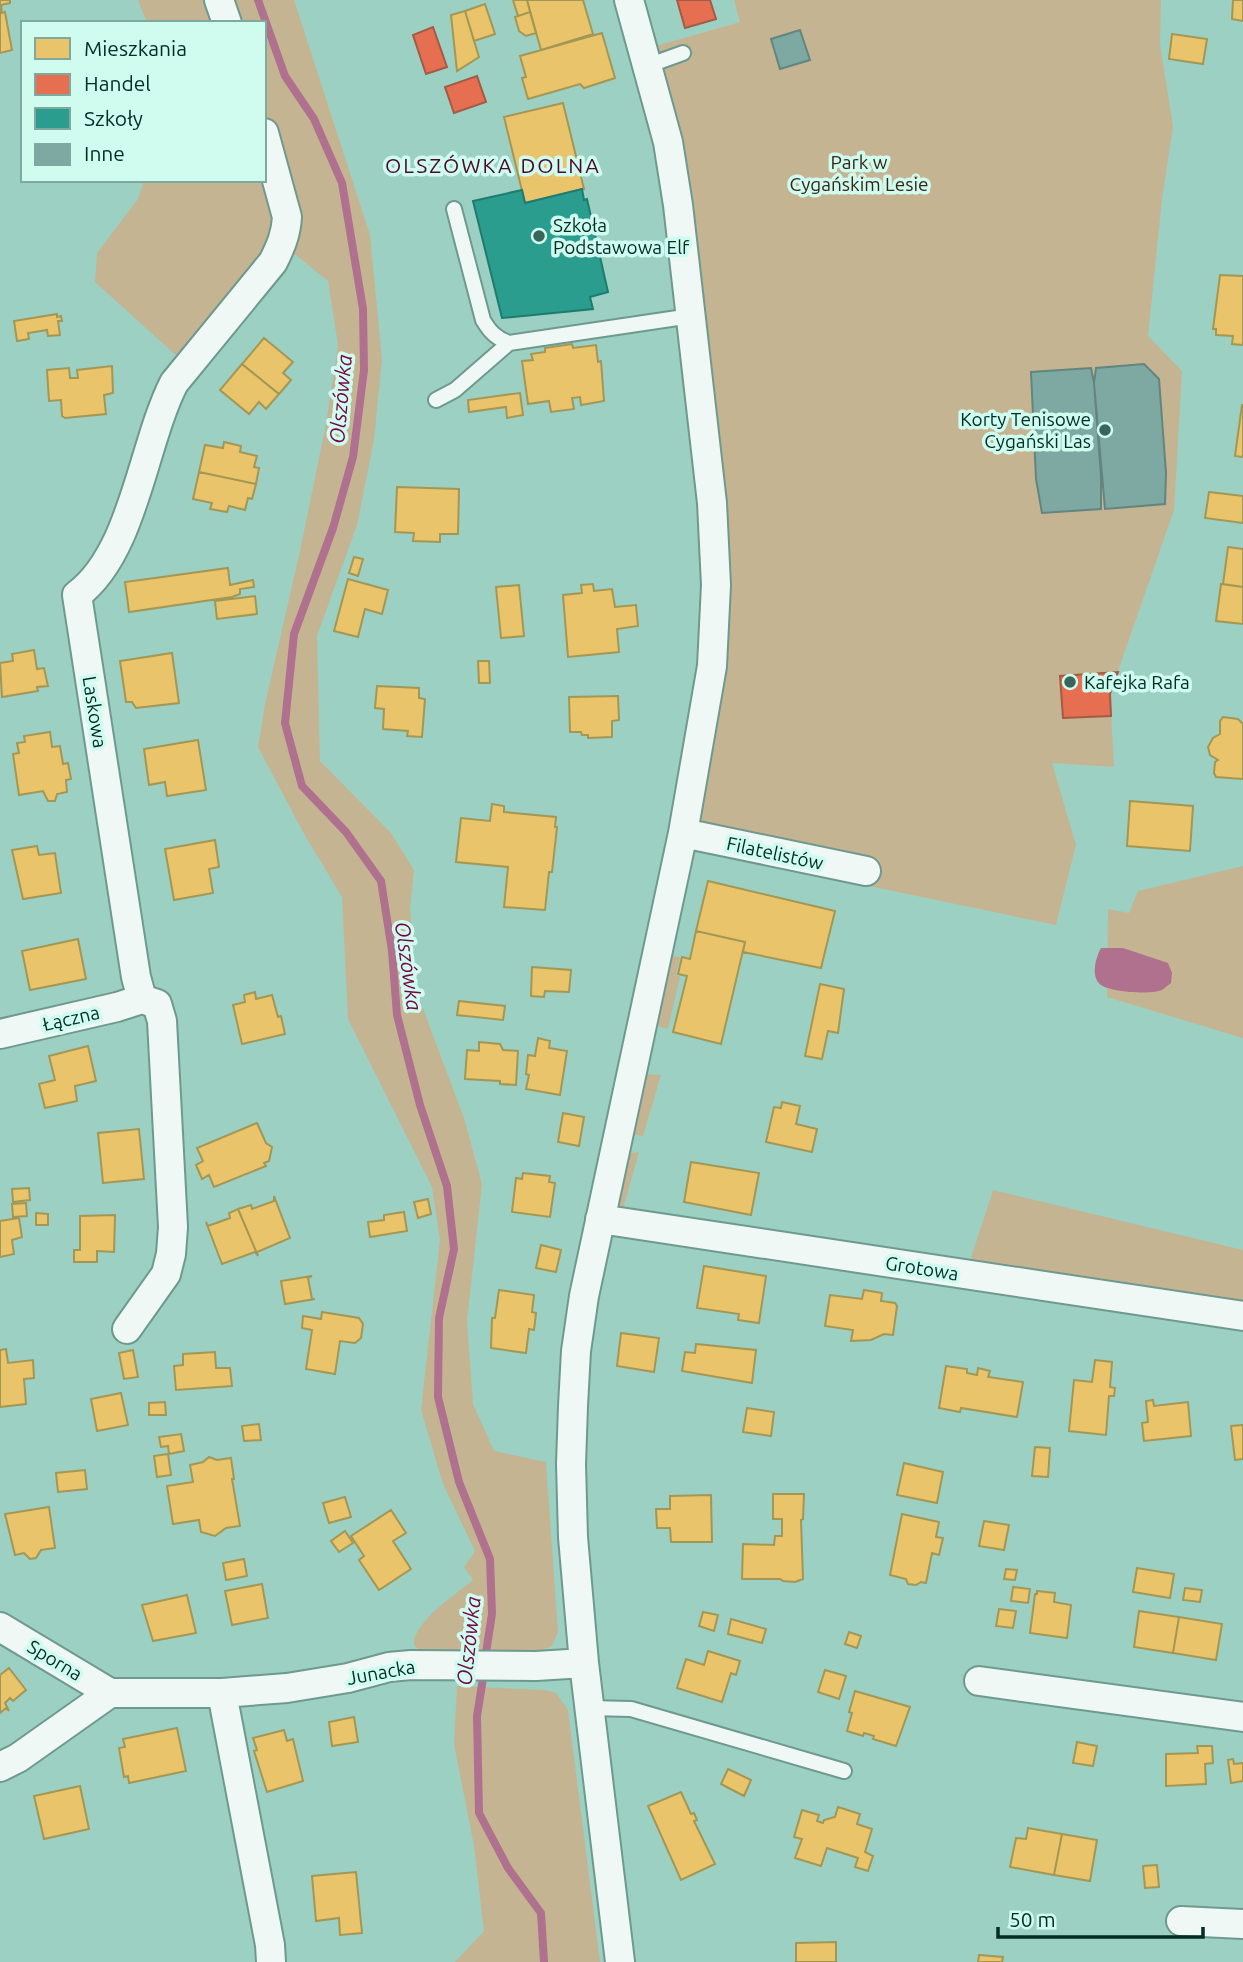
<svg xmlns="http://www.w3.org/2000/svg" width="1243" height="1962" font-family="Ubuntu,sans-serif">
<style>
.green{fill:#c5b492}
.water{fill:#b0718f}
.homes{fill:#e9c46a;stroke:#a39755;stroke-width:2}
.shops{fill:#e76f51;stroke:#a25b44;stroke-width:2}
.schools{fill:#2a9d8f;stroke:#1e7b6f;stroke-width:2}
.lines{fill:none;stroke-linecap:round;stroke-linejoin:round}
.stream{stroke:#b0718f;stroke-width:8}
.building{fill:#7ea9a3;stroke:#63857f;stroke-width:2}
.lane-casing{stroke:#6e998f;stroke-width:18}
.street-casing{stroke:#6e998f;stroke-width:32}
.lane{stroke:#f0f8f6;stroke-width:14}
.street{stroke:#f0f8f6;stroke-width:28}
.poi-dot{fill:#37665c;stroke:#d0fcf0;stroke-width:2.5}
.labels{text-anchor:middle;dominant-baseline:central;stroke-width:7;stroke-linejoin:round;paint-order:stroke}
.park-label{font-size:19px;fill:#372417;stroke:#d0fcf0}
.poi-label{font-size:19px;fill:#012d24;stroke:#d0fcf0;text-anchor:start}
.street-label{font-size:19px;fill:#012d24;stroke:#d0fcf0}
.neighbourhood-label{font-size:21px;letter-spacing:2px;fill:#4c0a2a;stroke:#d0fcf0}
.water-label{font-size:21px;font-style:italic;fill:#750542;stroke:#d0fcf0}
</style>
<rect width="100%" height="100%" fill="#9cd0c3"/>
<path class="green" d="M138,0H212L221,23H147Z
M224,0H294L370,235L382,360L374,440L357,525L317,636L320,761L391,833L414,870L410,909L416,990L464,1118L482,1184L467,1321L473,1404L494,1451L546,1462L558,1632L552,1646L541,1651L418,1649L414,1645C412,1623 456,1594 473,1580L464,1567L475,1551L443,1484L421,1410L440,1240L432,1187L348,1019L342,897L303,832L258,747L265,704L300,551L326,424L338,345L328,281L291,251L273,137L264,111V23H233Z
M734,0H1161L1160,44L1173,126L1162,199L1148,336L1182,371L1174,510L1110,694L1114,767L1052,763L1076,845L1056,925L869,886L874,863L708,828L702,822L701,807L727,669L730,550L696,226L656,46L740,22Z
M144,180H264L276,205L275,243L180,359L95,282L97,253L138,199Z
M1243,866V1038L1107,997L1108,909L1129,913L1138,891Z
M670,955L680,957L676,975L680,977L668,1029L660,1027L656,1022Z
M645,1074L661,1075L643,1136L632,1134Z
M639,1152L623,1209L619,1210L615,1201L626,1154Z
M993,1190L1243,1250V1307L970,1261Z
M457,1686L546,1690L556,1693L568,1710L600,1962H455L484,1931L474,1846L454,1744Z"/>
<path class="water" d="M1101,948H1123L1168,963L1172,973L1171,983C1168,985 1165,988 1162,990C1150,995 1111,992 1101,985C1090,977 1096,957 1101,948Z"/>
<path class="homes" d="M0,0H10V3L1,5L2,13L5,12L12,50L0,53Z
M513,0H527L530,12L518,16Z
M527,0H583L593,34L541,50Z
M1233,0H1243V21L1232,19Z
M485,4L495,34L474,41L465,11Z
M465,11L479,57L457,71L451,15Z
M530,12L536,33L526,36L519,31L515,17Z
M602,33L615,78L584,88L580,84L528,99L522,78L526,77L520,56Z
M1172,34L1207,39L1203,64L1169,59Z
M563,103L584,189L525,203L504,117Z
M1220,275L1243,276V345L1232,344L1233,336L1216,335V329H1213Z
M57,314V317L61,316L62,321H58L60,335L48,336L47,330L28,333L29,339L17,341L14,321Z
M264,338L293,362L283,373L291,380L279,394L242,364Z
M572,344L573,348L596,345L598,362L601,361L604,401L581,405L580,397L572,398L574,409L551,412L549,401L528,404L522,361L533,360L531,354L545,352V348Z
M242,364L279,394L266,409L259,402L249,414L220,390Z
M112,366L113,393L104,395L106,414L65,418L62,416L61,400L49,401L47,370L69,368L70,378H78L77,370Z
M520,393L523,415L507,418L506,407L469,412L468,400Z
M1242,405H1243V457L1235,456Z
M224,442L241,446L240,452L257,456L254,467L259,468L256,484L199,472L205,445L223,448Z
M199,472L256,484L252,499L248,498L245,510L229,506L227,512L210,509L212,503L193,499Z
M397,487L459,489L458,534H440V542L413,541L414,533L395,532Z
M1209,492L1243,496V523L1205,518Z
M1228,547L1243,549V587L1223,584Z
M354,557L363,559L358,576L349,573Z
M228,568L230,585L253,580L254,587L240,589V594L232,597L129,612L125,582Z
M348,579L388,590L382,614L365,609L358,637L334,631Z
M593,584L594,591L612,589L615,607L636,605L638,626L617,629L619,652L568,657L563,595L582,593L581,585Z
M1221,584L1243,587V624L1216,621Z
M519,585L524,636L501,638L496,587Z
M255,596L257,614L217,619L215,601Z
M34,650L37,669L44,668L48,686L37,687L38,691L2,697L0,663L13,661L12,654Z
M172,653L179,703L136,708L132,702H126L120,661Z
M478,661H489L490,683H479Z
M377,686L419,688V698L425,699L422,737L407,736L408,731L383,729L384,709L375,708Z
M618,696L619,720L612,721V737L588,738V735H582L581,732H570L569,697Z
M1223,717L1238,719L1243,724V779L1216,777L1214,773L1215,762L1218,760L1210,755L1208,747L1213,738L1220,734V721Z
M50,732L52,747L60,746L63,764L68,763L71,779L66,780L67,792L57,794L55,801H48L43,791L19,795L13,754L19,753L17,743L25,742L24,736Z
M198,740L206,790L167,796L165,782L149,785L144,749Z
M1130,801L1193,806L1190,851L1127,846Z
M492,804L504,806V812L556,817L555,827H557L552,872H549L545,910L504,907L508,867L456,862L461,818L490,821Z
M215,840L219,867L209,869L213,893L174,900L165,849Z
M37,846L39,855L55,853L61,893L23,899L12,850Z
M708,881L835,911L821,968L743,952L745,942L696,931Z
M696,931L745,942L721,1044L673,1032L687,976L678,974L682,957L690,959Z
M78,939L86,979L30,990L22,951Z
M532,967L571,970L569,992L545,991L544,997L531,996Z
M820,984L844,989L838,1033L828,1031L822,1059L805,1056Z
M255,992L256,999L272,995L278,1017L281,1016L285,1034L242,1044L233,1005L245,1002L244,995Z
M459,1001L505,1006L503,1020L457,1015Z
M538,1038L550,1041L549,1048L567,1051L560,1095L526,1089L529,1075L526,1074L528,1055L535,1056Z
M479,1042L500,1044L503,1050L518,1051L516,1085L500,1084V1081L465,1079L467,1050L479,1051Z
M88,1046L96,1081L75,1086L77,1101L45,1108L39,1084L55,1080L49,1056Z
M782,1102L800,1106L796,1124L817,1129L812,1152L766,1142L774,1107L781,1108Z
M563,1113L584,1117L579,1146L558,1142Z
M257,1123L266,1143L272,1147L269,1161L264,1163L266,1166L214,1187L209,1175L202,1179L196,1165L203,1161L197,1148Z
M139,1129L144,1179L103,1183L98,1133Z
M691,1162L759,1173L751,1215L684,1202Z
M523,1173L550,1176L549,1182L555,1183L550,1217L512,1212L516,1178L522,1179Z
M29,1188L30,1200L13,1202L12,1189Z
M274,1196L290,1238L257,1252L258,1256L238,1209L251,1205L252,1209L274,1201Z
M428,1199L431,1214L418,1218L414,1202Z
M26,1203L27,1216L13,1217L12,1204Z
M238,1209L258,1256L255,1252L222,1264L206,1222L208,1226L230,1218L229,1213Z
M404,1212L407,1231L370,1237L368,1222L384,1220V1215Z
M36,1213L48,1214V1225H36Z
M115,1215L114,1252L97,1251V1262H74V1250H80V1216Z
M19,1218L22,1237L12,1240L14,1254L0,1257V1221Z
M541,1245L561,1250L556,1272L536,1268Z
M704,1266L766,1276L759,1323L738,1320L739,1314L697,1308Z
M312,1276L308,1278L312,1299H315L285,1304L281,1281Z
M499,1290L534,1295L532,1312L536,1313L534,1330L529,1329L526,1353L491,1348L492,1318H495Z
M864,1290L882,1293L881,1301L895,1303L897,1306L893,1335L884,1334L871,1340L851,1341L853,1330L825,1326L830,1295L862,1299Z
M322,1312L359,1318L363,1324L361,1338L355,1343L340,1341L335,1374L306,1369L312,1330L302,1328L303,1316L321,1319Z
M621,1333L659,1338L654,1372L617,1366Z
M696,1344L756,1350L752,1383L682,1371L685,1352L695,1353Z
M6,1349L8,1363L33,1360L34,1378L24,1379L26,1404L0,1407V1350Z
M133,1350L138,1377L124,1379L119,1353Z
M215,1352L216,1368H230L232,1386L176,1390L174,1366L183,1365V1354Z
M1095,1360L1112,1362L1110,1387L1115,1388L1114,1396H1109L1106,1435L1069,1431L1074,1380L1092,1382Z
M946,1366L967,1369V1373L977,1375L978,1368L990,1371L988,1377L1023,1382L1017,1417L961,1408L960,1412L939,1408Z
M121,1393L128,1425L97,1431L91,1399Z
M1153,1400L1154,1406L1188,1402L1191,1436L1144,1441L1142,1423L1148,1422L1146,1401Z
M165,1402L166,1415H149V1403Z
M747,1408L774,1412L771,1436L743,1432Z
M259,1424L261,1440L244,1441L242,1426Z
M1243,1425V1459L1235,1460L1231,1426Z
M181,1434L184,1451L169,1454L168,1446L161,1447L159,1437Z
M1035,1447L1050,1448L1048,1477L1032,1476Z
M168,1454L171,1475L157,1477L154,1456Z
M209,1457L217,1460L231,1458L234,1479H232L240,1526L226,1528L215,1536L201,1532L199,1520L173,1524L167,1486L193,1482L190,1465L203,1462Z
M904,1463L943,1472L937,1503L897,1495Z
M85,1470L87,1489L58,1492L56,1473Z
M773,1494H804L803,1519L801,1520L803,1579L795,1582L783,1581L780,1579H742L743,1544L774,1545L775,1536H782V1519H773Z
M711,1495L712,1542H671L670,1528H657L656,1509H670V1496Z
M345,1497L351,1517L329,1523L323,1503Z
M49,1507L55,1548L41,1550L36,1558L30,1559L24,1553L15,1555L5,1514Z
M391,1510L406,1533L393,1541L411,1569L379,1590L359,1560L364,1556L351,1536Z
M902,1514L939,1522L936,1537L943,1538L939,1555L932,1553L926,1583L921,1582L916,1585L908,1584L906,1579L890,1575Z
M984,1521L1009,1525L1004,1550L979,1546Z
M345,1531L353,1543L339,1552L331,1541Z
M244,1559L247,1576L226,1580L223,1563Z
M1137,1568L1174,1574L1170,1598L1133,1592Z
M1006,1569L1017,1570L1015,1580L1004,1579Z
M262,1584L268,1618L232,1625L225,1591Z
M1013,1587L1030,1589L1028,1603L1011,1601Z
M1185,1588L1202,1590L1200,1602L1183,1600Z
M1037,1591L1055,1593L1054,1602L1071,1605L1067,1638L1030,1633L1035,1594H1037Z
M187,1595L196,1633L153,1641L142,1605Z
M999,1609L1016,1611L1013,1628L996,1626Z
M1139,1611L1179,1617L1173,1653L1134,1647Z
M703,1612L718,1615L714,1631L699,1626Z
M1179,1617L1222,1624L1216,1660L1173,1653Z
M731,1619L766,1629L762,1643L728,1634Z
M849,1632L861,1636L857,1648L845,1644Z
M708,1651L740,1661L736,1675L731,1673L722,1702L677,1688L686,1659L704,1665Z
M9,1668L26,1690L13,1701L10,1698L5,1703L9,1711L6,1708L0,1713V1675Z
M825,1670L846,1676L839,1699L818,1692Z
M855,1691L910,1707L896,1746L873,1739L874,1736L864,1733L863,1736L847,1731L852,1713L849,1712Z
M354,1717L358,1742L332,1746L329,1722Z
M177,1728L186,1771L129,1783L128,1776L124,1777L119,1748L125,1747L123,1739Z
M284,1730L287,1741L293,1739L303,1781L267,1792L254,1751L257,1750L253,1738Z
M1077,1742L1097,1746L1093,1766L1073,1763Z
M1197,1746H1212L1213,1763L1205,1764L1206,1784L1166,1786V1754L1198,1753Z
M1233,1759L1234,1764L1243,1763V1781L1231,1783L1228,1760Z
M728,1769L751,1780L744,1796L721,1784Z
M80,1786L89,1829L44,1839L34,1796Z
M681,1792L691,1814L694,1813L697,1820L694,1821L715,1864L681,1880L648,1806Z
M838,1807L860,1814L857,1824L872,1829L865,1852L873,1856L868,1871L855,1867L858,1858L827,1848L821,1866L795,1858L802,1839L794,1837L802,1810L819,1815L817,1821L823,1823L824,1820L835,1817Z
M1028,1828L1062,1834L1054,1875L1010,1867L1016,1838L1026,1839Z
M1062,1834L1097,1840L1090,1881L1054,1875Z
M1157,1865L1159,1887L1145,1888L1143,1866Z
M356,1872L362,1933L340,1935L339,1918L316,1921L312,1876Z
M836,1942V1962H796V1943Z
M979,1955L1003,1957L1002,1962H978Z"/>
<path class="shops" d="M677,0H710L716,19L685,28Z
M433,27L447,67L426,74L413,35Z
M477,76L486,102L454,113L445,87Z
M1118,672L1110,694L1111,716L1063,718L1060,676Z"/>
<path class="schools" d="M582,189L584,200L587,199L608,292L590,297L593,309L502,318L473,201L522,190L525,203Z"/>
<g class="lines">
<path class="stream" d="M258,0L285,76L314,119L342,183L363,309L364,370L353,457L333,528L294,634L285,723L302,786L346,832L381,881L392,951L397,1015L420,1105L447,1186L454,1249L439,1318L438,1397L459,1482L490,1559L492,1614L485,1659
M484,1672L477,1716L479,1813L508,1868L541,1913L544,1962"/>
</g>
<path class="building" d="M800,30L810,60L780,69L771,39Z
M1144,364L1159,379L1166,473L1165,504L1105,509L1094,383L1096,368Z
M1091,368L1094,383L1101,476V509L1042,513L1036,479L1031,372Z"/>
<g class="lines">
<defs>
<path id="lane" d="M647,66L683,53
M454,209L483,320C490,332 496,338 509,343
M436,400L455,390L509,343L691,316
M589,1708L631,1709L844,1771"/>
<path id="street" d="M219,0L227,23
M683,833L866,871
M0,1034L117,1007L142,999
M600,1219L1243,1316
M127,1329L166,1274L171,1254L173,1227L162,1021L157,1004L142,999L136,977L77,595C134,552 142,446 174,383L273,262C281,246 286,234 287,217L264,133
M0,1627L110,1693
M979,1681L1243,1717
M110,1693H222L287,1688L348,1678L389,1667L411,1665L536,1666L584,1663
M222,1693L270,1945L271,1962
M0,1767L18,1758L110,1693
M1181,1921L1243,1924
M620,1962L584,1663L573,1537L571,1464L573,1406L576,1351L584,1296L683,833L712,666L716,585L712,503L678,205L668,142L629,0"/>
</defs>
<use href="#lane" class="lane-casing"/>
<use href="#street" class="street-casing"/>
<use href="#lane" class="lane"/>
<use href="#street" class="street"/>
</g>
<g class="poi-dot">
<circle cx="539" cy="236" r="7"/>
<circle cx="1105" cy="430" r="7"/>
<circle cx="1070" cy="682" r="7"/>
</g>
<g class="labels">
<g class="park-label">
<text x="859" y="162">Park w<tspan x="859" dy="22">Cygańskim Lesie</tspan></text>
</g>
<g class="poi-label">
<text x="553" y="225">Szkoła<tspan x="553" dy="22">Podstawowa Elf</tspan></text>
<text x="1091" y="419" text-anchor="end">Korty Tenisowe<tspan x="1091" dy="22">Cygański Las</tspan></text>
<text x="1084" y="682">Kafejka Rafa</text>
</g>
<g class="street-label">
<text transform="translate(95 712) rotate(81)">Laskowa</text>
<text transform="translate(775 853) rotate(12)">Filatelistów</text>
<text transform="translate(71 1018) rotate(-13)">Łączna</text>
<text transform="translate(922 1268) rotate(9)">Grotowa</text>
<text transform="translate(55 1660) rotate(31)">Sporna</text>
<text transform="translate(381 1672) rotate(-10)">Junacka</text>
</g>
<g class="neighbourhood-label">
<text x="493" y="165">OLSZÓWKA DOLNA</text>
</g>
<g class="water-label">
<text transform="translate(340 399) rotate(-85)">Olszówka</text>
<text transform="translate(409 966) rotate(82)">Olszówka</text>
<text transform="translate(468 1641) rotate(-84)">Olszówka</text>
</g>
</g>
<rect x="21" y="21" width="245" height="161" fill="#d0fcf0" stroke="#7da99e" stroke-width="2"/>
<rect x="35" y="38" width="35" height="21" fill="#e9c46a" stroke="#7da99e" stroke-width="2"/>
<text x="84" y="56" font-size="21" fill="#012d24">Mieszkania</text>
<rect x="35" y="74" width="35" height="21" fill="#e76f51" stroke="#7da99e" stroke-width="2"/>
<text x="84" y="91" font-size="21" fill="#012d24">Handel</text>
<rect x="35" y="108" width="35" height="21" fill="#2a9d8f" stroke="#7da99e" stroke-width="2"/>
<text x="84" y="126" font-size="21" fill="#012d24">Szkoły</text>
<rect x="35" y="144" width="35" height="21" fill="#7ea9a3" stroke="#7da99e" stroke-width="2"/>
<text x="84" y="161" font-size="21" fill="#012d24">Inne</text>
<path d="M998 1927v10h205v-10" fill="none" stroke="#012d24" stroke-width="3.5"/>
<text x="1009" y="1927" font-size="21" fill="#012d24" stroke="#d0fcf0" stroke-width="5" paint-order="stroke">50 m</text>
</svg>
